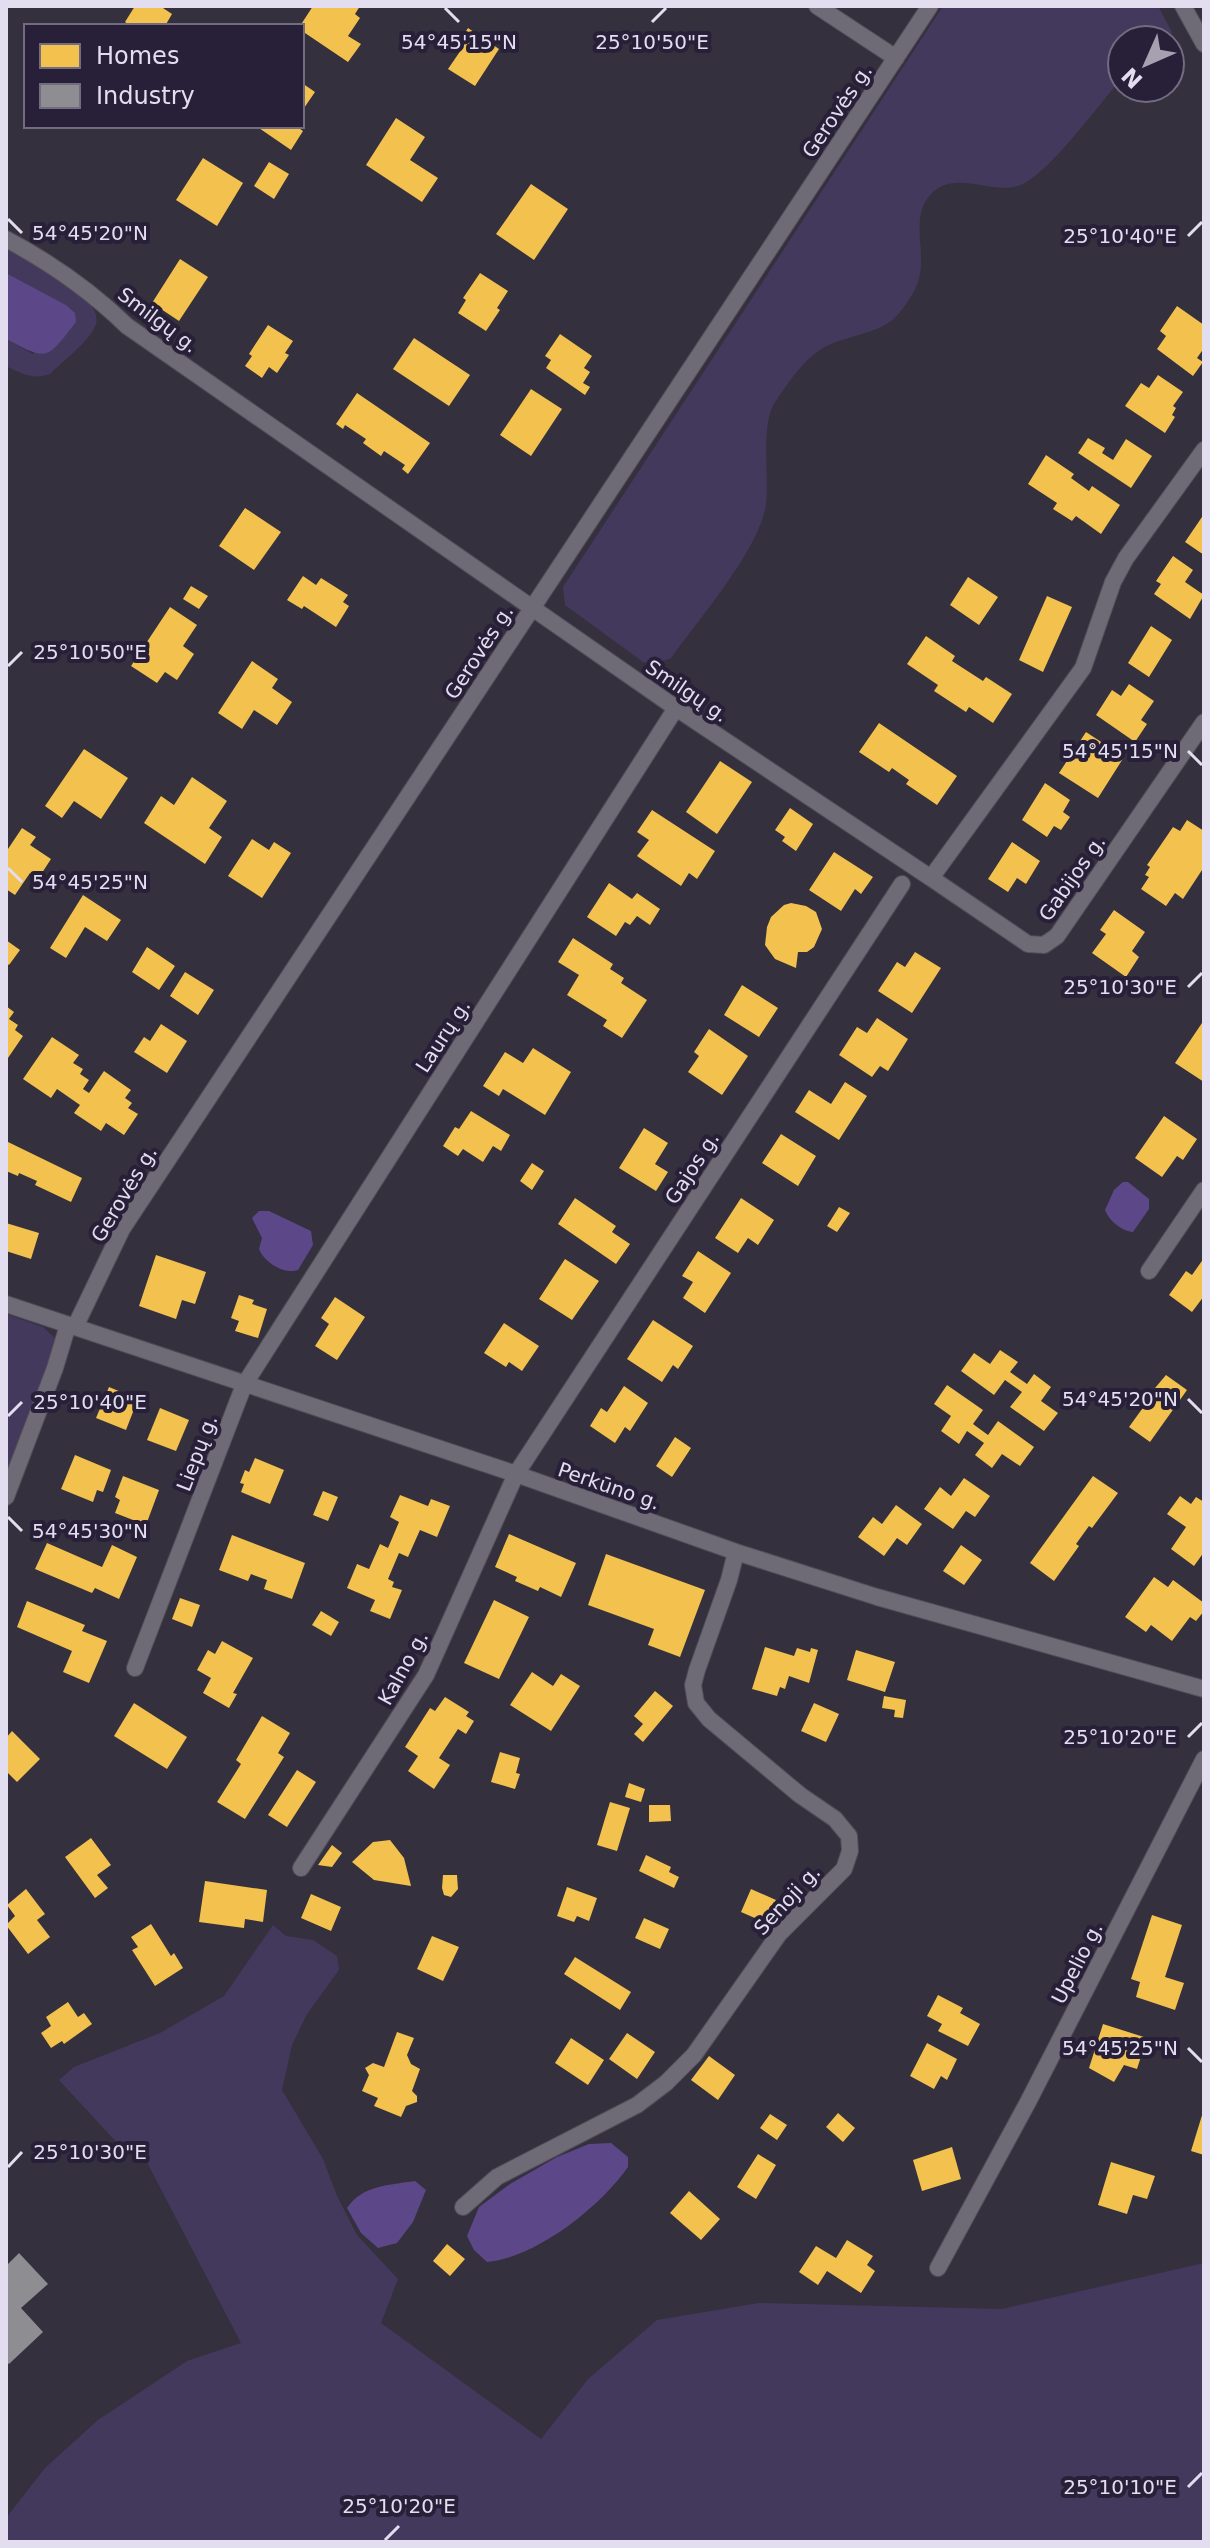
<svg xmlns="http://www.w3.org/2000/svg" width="1210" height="2548" font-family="'DejaVu Sans',sans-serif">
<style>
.green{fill:#43395d}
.water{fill:#5c4789}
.homes{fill:#f2c14e}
.industry{fill:#8d8d92}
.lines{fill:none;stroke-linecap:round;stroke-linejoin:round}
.minor-casing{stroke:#514d59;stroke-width:18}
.minor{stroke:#6e6b76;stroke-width:16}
.ticks{fill:none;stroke:#e2deef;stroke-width:3}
.labels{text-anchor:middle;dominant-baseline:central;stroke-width:8;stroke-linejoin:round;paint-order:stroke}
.street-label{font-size:20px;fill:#e2deef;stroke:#272038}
.ticks-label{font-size:20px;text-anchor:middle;fill:#e2deef;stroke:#272038;stroke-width:8;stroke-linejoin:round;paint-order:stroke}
</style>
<rect width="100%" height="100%" fill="#34303d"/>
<path class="green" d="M943,6H1158L1172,32L1169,40H1122V78C1100,103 1046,178 1018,186C989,195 950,166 927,199C909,226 932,262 913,293C908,302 899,315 891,321C874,334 842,337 823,348C802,361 789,382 775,402C759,427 771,481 765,510C755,554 699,619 671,658L655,664L643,662L565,605L563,587Z
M6,249C27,261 105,296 96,324C91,340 63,361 50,374C34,380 21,374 6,366V339L33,354L66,305L6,273Z
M6,1314L43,1327L56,1339L57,1352L6,1479Z
M273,1925L286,1936L313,1940L337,1956L339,1970L307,2014L292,2045L282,2090L323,2159L337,2196L357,2235L398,2279L381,2323L541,2439L588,2379L657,2320L759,2303L1002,2309L1204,2263V2542H6V2518L45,2468L98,2420L187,2361L241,2343L139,2147L119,2145L59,2080L74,2067L160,2033L224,1996Z"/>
<path class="water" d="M6,273L66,305L75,313L76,322C47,359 49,362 6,339Z
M1123,1182H1128L1149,1199V1209L1133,1232C1122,1231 1109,1221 1105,1210L1114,1190Z
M259,1211H269L311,1231L313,1245L298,1270C284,1275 264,1262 259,1249L262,1238L252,1218Z
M611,2143L628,2157V2167C599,2208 537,2257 487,2262L474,2250L467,2236L479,2207L510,2184L557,2157L589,2144Z
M415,2181L426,2190L413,2222L397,2243L378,2248L361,2233L347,2208C362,2185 390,2185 415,2181Z"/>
<path class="homes" d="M135,6H160L172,14L165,26H131L125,22Z
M313,6H360L355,14L360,18L348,36L361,44L348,62L302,31L300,26Z
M468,28L499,49L475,86L448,69L461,50L456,47Z
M302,83L315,92L302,111Z
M396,118L425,137L410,160L438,178L422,202L366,165Z
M256,126H296L303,131L291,150Z
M203,158L243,183L217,226L176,200Z
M269,162L289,174L274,199L254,186Z
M531,184L568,209L534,260L496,234Z
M180,259L208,277L179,321L152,303Z
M480,273L508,291L497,308L500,310L486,331L458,313L466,300L463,298Z
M1177,306L1204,325V348L1197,358L1203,362L1193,376L1157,349L1166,336L1160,331Z
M268,325L293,341L285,353L289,355L277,373L269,367L262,378L245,366L252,356L249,354Z
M560,334L592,356L584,368L590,372L583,383L590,387L585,395L546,368L551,360L545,356Z
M414,338L470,375L449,406L393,369Z
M1158,375L1183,392L1173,406L1176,408L1172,415L1175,417L1165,433L1125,406L1141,383L1149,388Z
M531,389L562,409L531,456L500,435Z
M357,393L430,443L408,474L402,469L405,465L384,451L381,456L363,443L366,439L345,425L343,429L336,424Z
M1088,438L1105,448L1102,453L1113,460L1126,439L1152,456L1131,488L1078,453Z
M1046,455L1074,474L1071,478L1089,491L1092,486L1120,505L1101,534L1076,516L1072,521L1053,509L1057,503L1028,484Z
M245,508L281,532L254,570L219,546Z
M1204,514V555L1185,542Z
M1173,556L1193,570L1185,582L1204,595L1190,619L1154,594L1161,584L1156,581Z
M303,576L316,585L321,578L348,595L343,602L349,606L336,627L304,606L302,609L287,600Z
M968,577L998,597L979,625L950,605Z
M191,586L208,596L199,609L183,599Z
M1047,596L1072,607L1043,672L1019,660Z
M170,607L197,625L183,646L194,654L177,680L165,672L157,683L131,666Z
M1151,626L1172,640L1149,677L1128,663Z
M926,636L955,656L952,661L983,681L986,677L1012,694L993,723L969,707L966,712L934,691L938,685L907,664Z
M252,661L278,679L272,688L292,702L277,725L254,710L242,729L218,713Z
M1129,684L1154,701L1141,720L1147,724L1135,742L1096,715L1112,690L1121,696Z
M879,723L957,776L937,805L906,784L909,780L892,768L889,772L859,752Z
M1086,732L1124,757L1098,798L1059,773Z
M84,749L128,778L101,819L74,801L62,818L45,806Z
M720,761L752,782L717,834L686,812Z
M192,777L227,801L209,828L222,837L205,864L144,823L161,796L174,805Z
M1045,783L1070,800L1063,812L1070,817L1061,830L1054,826L1047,837L1022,820Z
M790,808L813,824L796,851L782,841L785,837L775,830Z
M652,810L715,851L697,879L689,873L681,886L637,856L649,840L637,832Z
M1187,820L1204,831V867L1183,899L1175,893L1166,906L1141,889L1149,877L1145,875L1150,867L1147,865L1173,827L1180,831Z
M22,828L36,837L30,845L51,859L38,879L30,873L15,895L6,889V852Z
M252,839L269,850L274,842L291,853L262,898L228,876Z
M1012,842L1040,861L1026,884L1017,878L1008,892L988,879Z
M834,852L873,877L861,894L855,889L841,911L809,890Z
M609,883L632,899L637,893L660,909L650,925L637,916L630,925L625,922L616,936L587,917Z
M83,895L121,920L107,941L85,927L66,958L50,948Z
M791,903L806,906L816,912L822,929L814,947L807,952H798L796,968L775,959L765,945L767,927L771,917L784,905Z
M1114,910L1145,932L1132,951L1139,957L1126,977L1092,953L1106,934L1100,930Z
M573,938L613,964L610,969L624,978L621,983L647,1000L622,1038L603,1026L607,1020L567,995L579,975L558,962Z
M6,940L20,950L9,965L6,963Z
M147,947L175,966L159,990L132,972Z
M915,952L941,968L912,1013L878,991L897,962L905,967Z
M185,972L214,990L198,1015L170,996Z
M742,985L778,1008L759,1037L724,1015Z
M6,1006L14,1012L9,1019L18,1025L15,1030L23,1036L8,1058L6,1056Z
M877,1018L908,1039L888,1071L880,1066L872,1077L839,1055L857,1027L867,1033Z
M1204,1020V1082L1175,1063Z
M161,1024L187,1041L167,1073L134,1052L144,1037L150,1041Z
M709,1029L748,1056L722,1095L688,1072L699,1056L694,1052Z
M52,1037L79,1055L73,1063L83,1069L80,1074L89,1080L83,1089L89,1093L104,1071L131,1090L125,1098L132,1103L128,1108L138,1114L124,1135L106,1123L101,1131L74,1113L80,1105L57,1089L51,1098L23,1079Z
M533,1048L571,1072L545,1115L503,1089L499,1096L483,1086L505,1052L523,1063Z
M845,1082L867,1096L839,1140L795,1112L809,1090L831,1104Z
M471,1111L510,1135L501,1151L493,1146L483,1162L463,1149L458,1156L443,1146L455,1127L459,1129Z
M1164,1116L1197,1139L1183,1160L1177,1156L1162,1177L1135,1158Z
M644,1128L668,1143L655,1164L668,1172L656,1191L619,1168Z
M781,1134L816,1156L798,1186L762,1163Z
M6,1141L82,1178L71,1202L35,1185L37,1181L19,1173L18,1176L6,1171Z
M532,1163L544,1171L532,1190L520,1181Z
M575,1198L616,1226L612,1232L630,1244L616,1264L558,1224Z
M741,1198L774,1220L758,1245L748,1238L738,1253L715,1238Z
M839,1207L850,1213L837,1232L827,1226Z
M6,1223L39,1233L31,1259L6,1251Z
M698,1251L731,1273L705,1313L683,1298L693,1282L682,1276Z
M156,1255L206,1272L195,1304L182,1300L176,1319L139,1306Z
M1204,1258V1296L1192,1312L1169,1295L1186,1271L1192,1275Z
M565,1259L599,1281L572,1320L539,1299Z
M239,1295L254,1300L252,1304L267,1309L258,1338L235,1331L239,1321L231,1318Z
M335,1297L365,1317L337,1360L315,1346L329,1324L321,1318Z
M653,1320L693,1346L678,1369L673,1365L662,1382L627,1359Z
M504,1323L539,1346L522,1371L509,1362L506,1367L484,1353Z
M1000,1350L1018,1362L1010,1372L1027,1384L1034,1374L1051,1387L1041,1401L1058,1413L1044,1431L1010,1407L1022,1392L1005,1380L994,1395L961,1371L974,1353L990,1364Z
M1166,1375L1187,1390L1150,1442L1129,1427L1142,1409L1139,1407Z
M947,1385L983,1410L973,1424L988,1435L998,1421L1034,1447L1020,1466L1002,1454L992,1468L975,1455L984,1443L967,1431L959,1444L941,1431L951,1416L934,1404Z
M624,1386L648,1403L630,1431L625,1427L615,1443L590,1426L601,1408L607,1412Z
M109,1387L138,1399L126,1430L96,1418Z
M160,1408L189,1420L176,1451L147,1440Z
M675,1437L691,1448L672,1477L656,1466Z
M75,1455L111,1470L103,1492L97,1490L93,1502L61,1489Z
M255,1458L284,1470L270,1504L241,1492L244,1484L240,1483L245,1470L249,1472Z
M123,1476L159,1490L146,1525L115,1513L120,1500L115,1497Z
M1093,1476L1118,1493L1092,1528L1089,1526L1076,1544L1079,1546L1054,1581L1030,1563Z
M964,1478L990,1496L975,1517L966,1511L953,1529L924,1509L940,1487L951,1496Z
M323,1491L338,1497L328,1521L313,1515Z
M400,1495L428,1506L431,1499L450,1506L437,1537L420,1530L408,1557L399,1553L388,1579L394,1582L392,1587L402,1590L390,1619L370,1611L375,1600L347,1588L357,1564L369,1569L380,1544L388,1548L399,1522L390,1517Z
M1180,1496L1191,1504L1196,1497L1204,1502V1552L1194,1566L1171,1549L1186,1527L1167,1514Z
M896,1505L922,1524L907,1545L897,1538L884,1556L858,1537L873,1517L882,1524Z
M509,1534L576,1563L561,1597L540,1587L538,1591L515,1581L517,1577L495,1567Z
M232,1535L305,1563L292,1599L264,1589L267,1580L251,1574L248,1581L219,1570Z
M47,1543L102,1567L112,1545L137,1557L119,1599L95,1588L92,1593L35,1569Z
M961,1545L982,1560L964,1585L943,1571Z
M606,1554L705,1590L680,1657L648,1645L654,1629L588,1605Z
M1154,1577L1168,1587L1173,1580L1204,1603V1611L1196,1621L1190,1617L1172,1641L1151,1625L1146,1632L1125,1617Z
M180,1598L200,1605L192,1627L172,1619Z
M494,1600L529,1617L499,1679L464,1663Z
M27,1601L85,1625L82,1631L107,1641L89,1683L63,1672L72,1651L17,1627Z
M321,1611L339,1622L331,1636L312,1625Z
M222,1641L253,1658L233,1693L237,1694L229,1708L203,1693L211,1678L197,1670L208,1650L215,1654Z
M765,1647L794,1656L797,1648L810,1652L811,1648L818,1650L809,1683L789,1676L785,1689L780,1687L777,1696L752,1689Z
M856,1650L895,1662L885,1692L847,1680Z
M532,1672L553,1686L561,1674L580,1686L551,1731L510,1705Z
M655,1691L673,1706L643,1742L634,1734L643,1724L634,1716Z
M884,1696L906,1700L903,1718L894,1717L895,1710L882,1708Z
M445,1697L469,1712L466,1716L474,1721L466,1734L458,1729L439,1758L450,1765L434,1789L408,1771L418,1756L405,1747L430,1708L435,1711Z
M134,1703L187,1737L167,1769L114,1736Z
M814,1703L839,1714L826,1742L801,1731Z
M262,1716L290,1733L278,1753L284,1757L245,1819L217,1802L241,1764L236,1760Z
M12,1731L40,1759L17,1782L6,1771V1738Z
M500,1752L520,1758L516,1773L520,1774L515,1789L491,1782Z
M297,1770L316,1782L287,1827L268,1815Z
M629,1783L645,1789L641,1802L625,1797Z
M610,1802L630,1808L617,1851L597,1845Z
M649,1805H670L671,1821L649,1822Z
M91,1838L111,1865L97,1875L108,1888L95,1898L65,1857Z
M390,1840L404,1858L411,1886L374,1880L352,1862L373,1842Z
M332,1845L342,1853L332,1867L318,1865Z
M646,1855L671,1867L669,1872L679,1877L674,1888L639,1871Z
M443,1875H457L458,1889L451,1897L444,1895L442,1888Z
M205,1881L267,1890L263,1922L245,1919L244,1928L199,1922Z
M567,1887L597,1898L589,1921L577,1916L574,1922L557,1916Z
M26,1889L45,1914L37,1920L50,1937L28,1954L6,1925L15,1916L7,1905Z
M751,1889L776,1900L766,1923L741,1912Z
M311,1894L341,1907L331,1931L301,1918Z
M1152,1915L1182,1925L1165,1977L1184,1983L1175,2010L1136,1997L1140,1982L1131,1979Z
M644,1918L669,1929L660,1949L635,1938Z
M151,1924L171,1956L174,1953L183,1968L155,1986L132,1950L138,1947L131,1937Z
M432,1936L459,1947L443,1981L417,1969Z
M575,1957L631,1992L620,2010L564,1974Z
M938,1995L963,2008L960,2013L980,2024L968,2046L938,2031L942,2024L927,2016Z
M68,2002L78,2017L84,2013L92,2024L64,2044L62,2041L51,2048L41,2033L51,2026L46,2017Z
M1103,2024L1147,2038L1137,2069L1124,2065L1114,2082L1089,2068Z
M397,2032L414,2038L407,2055L411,2064L420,2069L412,2091L417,2096V2102L406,2106L401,2117L374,2106L378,2098L362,2091L369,2075L365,2068L373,2063L384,2067Z
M627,2033L655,2052L637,2079L609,2059Z
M571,2038L604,2060L588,2085L555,2063Z
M927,2043L957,2059L947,2080L941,2076L934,2089L910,2076Z
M709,2056L735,2075L718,2100L691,2080Z
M1203,2112H1204V2155L1191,2151Z
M838,2113L855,2128L843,2142L826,2127Z
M770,2114L787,2125L777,2140L760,2128Z
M952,2147L961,2179L922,2191L913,2160Z
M758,2154L776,2165L756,2199L737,2187Z
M1111,2162L1155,2176L1147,2199L1133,2195L1127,2214L1098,2205Z
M689,2191L720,2219L701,2240L670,2213Z
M847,2240L873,2256L867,2265L875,2271L861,2293L827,2271L818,2285L799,2272L816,2246L836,2258Z
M447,2244L465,2259L450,2276L433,2261Z"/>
<path class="industry" d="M19,2253L48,2284L21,2308L43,2332L9,2364L6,2362V2266Z"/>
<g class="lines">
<defs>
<path id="minor" d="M817,6L896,58
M1183,6L1204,44
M6,239C51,263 90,290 127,326L676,708L931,878L1083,668L1113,582L1126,558L1204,450
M931,878L1028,944L1044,945L1057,936L1204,722
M1149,1271L1204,1190
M6,1304L516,1474L736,1552L877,1597L1204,1689
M75,1327L122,1229L930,6
M6,1497L55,1368L68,1325
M135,1668L244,1385L676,708
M301,1868L426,1675L516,1474L902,884
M463,2207L497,2177L637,2105L666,2083L694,2055L779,1934L844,1869L850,1851L849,1836L835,1819L800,1795L709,1719L696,1703L693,1685L697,1670L729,1580L736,1552
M938,2268L1028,2102L1204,1759"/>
</defs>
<use href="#minor" class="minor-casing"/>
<use href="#minor" class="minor"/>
</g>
<path class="ticks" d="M445,8L459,22M652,22L666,8M8,219L22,233M1188,236L1202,222M8,666L22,652M1188,751L1202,765M8,868L22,882M1188,987L1202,973M1188,1399L1202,1413M8,1416L22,1402M8,1517L22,1531M1188,1737L1202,1723M1188,2048L1202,2062M8,2167L22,2152M1188,2487L1202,2473M385,2540L399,2526"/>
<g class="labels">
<g class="street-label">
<text transform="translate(837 111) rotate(-56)">Gerovės g.</text>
<text transform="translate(158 320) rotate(37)">Smilgų g.</text>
<text transform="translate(479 652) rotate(-57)">Gerovės g.</text>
<text transform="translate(687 691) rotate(34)">Smilgų g.</text>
<text transform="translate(1072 878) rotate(-55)">Gabijos g.</text>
<text transform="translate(443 1036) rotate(-57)">Laurų g.</text>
<text transform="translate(692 1168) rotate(-57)">Gajos g.</text>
<text transform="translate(124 1194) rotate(-59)">Gerovės g.</text>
<text transform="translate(197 1453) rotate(-69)">Liepų g.</text>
<text transform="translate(609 1486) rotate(19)">Perkūno g.</text>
<text transform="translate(403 1668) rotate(-61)">Kalno g.</text>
<text transform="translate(787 1900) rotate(-47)">Senoji g.</text>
<text transform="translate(1077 1963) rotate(-63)">Upelio g.</text>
</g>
</g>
<g class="ticks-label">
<text x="459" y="49">54°45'15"N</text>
<text x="652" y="49">25°10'50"E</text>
<text x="90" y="240">54°45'20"N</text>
<text x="1120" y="243">25°10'40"E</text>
<text x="90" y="659">25°10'50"E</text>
<text x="1120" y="758">54°45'15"N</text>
<text x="90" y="889">54°45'25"N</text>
<text x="1120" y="994">25°10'30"E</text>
<text x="1120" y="1406">54°45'20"N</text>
<text x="90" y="1409">25°10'40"E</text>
<text x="90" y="1538">54°45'30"N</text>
<text x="1120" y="1744">25°10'20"E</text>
<text x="1120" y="2055">54°45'25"N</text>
<text x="90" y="2159">25°10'30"E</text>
<text x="1120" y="2494">25°10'10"E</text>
<text x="399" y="2513">25°10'20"E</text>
</g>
<rect width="1210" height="2548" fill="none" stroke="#e2deef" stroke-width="16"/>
<rect x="24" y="24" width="280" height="104" fill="#272038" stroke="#726c81" stroke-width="2"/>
<rect x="40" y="44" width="40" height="24" fill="#f2c14e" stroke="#726c81" stroke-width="2"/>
<text x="96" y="64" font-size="24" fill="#e2deef">Homes</text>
<rect x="40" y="84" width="40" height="24" fill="#8d8d92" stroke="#726c81" stroke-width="2"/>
<text x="96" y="104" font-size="24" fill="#e2deef">Industry</text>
<g transform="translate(1146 64) rotate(225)"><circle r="38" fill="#272038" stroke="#726c81" stroke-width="2"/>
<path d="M0-6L14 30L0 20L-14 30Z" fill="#a5a1b1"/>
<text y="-12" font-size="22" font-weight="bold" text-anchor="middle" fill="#e2deef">N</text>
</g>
</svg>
